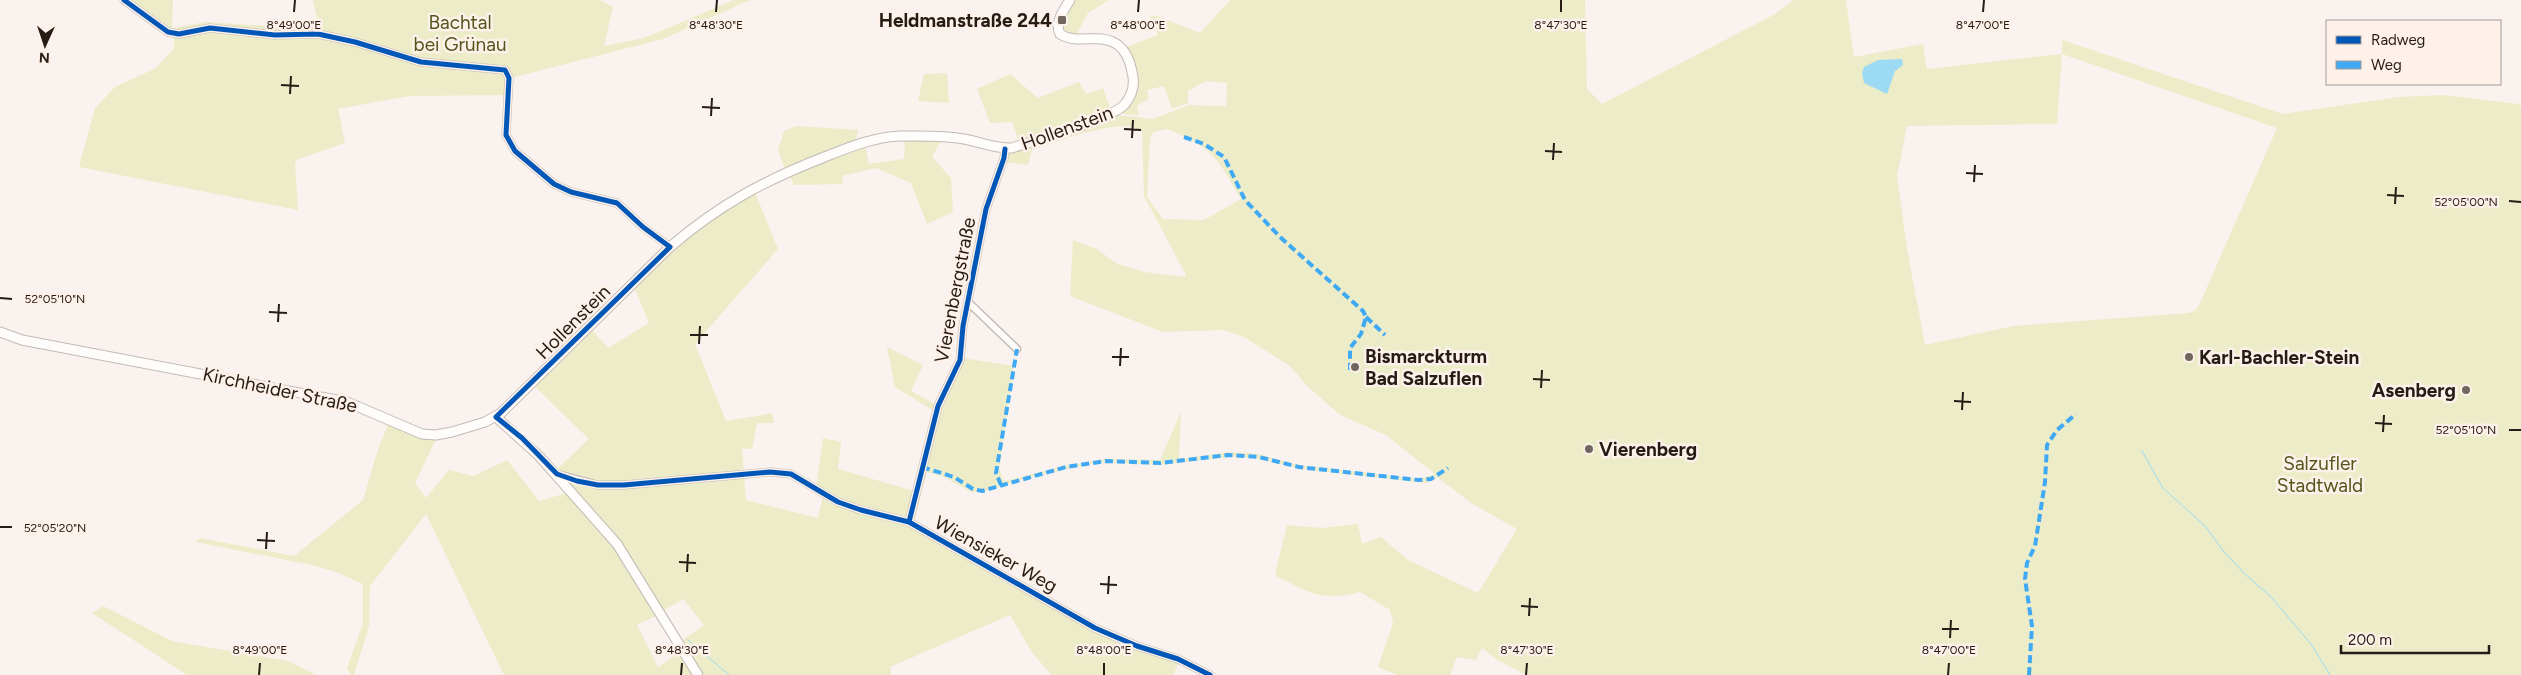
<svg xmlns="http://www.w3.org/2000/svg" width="2521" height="675" font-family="Figtree,sans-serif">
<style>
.green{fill:#ececc8;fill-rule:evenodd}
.water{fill:#9ddaf4}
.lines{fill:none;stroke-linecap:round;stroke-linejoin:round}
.stream{stroke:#9ddaf4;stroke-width:1}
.minor-casing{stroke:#c3bab5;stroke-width:9}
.secondary-casing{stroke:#c3bab5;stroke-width:11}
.minor{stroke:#fefdfc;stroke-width:6}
.secondary{stroke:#fefdfc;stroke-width:9}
.quiet{stroke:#3fa9f5;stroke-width:4;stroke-dasharray:8 4;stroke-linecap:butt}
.cycleway-casing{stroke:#fdf1ea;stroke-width:8}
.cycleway{stroke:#0057b8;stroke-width:5}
.ticks{fill:none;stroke:#261c15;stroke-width:2}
.poi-dot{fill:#706761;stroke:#fdf1ea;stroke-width:2}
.labels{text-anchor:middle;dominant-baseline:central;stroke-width:5;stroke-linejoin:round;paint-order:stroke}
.poi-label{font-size:19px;font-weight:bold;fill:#261c15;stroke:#fdf1ea;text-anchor:start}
.park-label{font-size:19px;fill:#52561b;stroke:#fdf1ea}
.street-label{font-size:19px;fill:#261c15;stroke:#fdf1ea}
.ticks-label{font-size:12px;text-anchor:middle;fill:#261c15;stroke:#fdf1ea;stroke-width:5;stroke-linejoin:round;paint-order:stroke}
</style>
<rect width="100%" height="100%" fill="#f9f2ee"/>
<path class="green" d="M125,0H173L172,32Z
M313,0H600L613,7L604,46L644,38L734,0H750L663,39L511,78L506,68L420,62L385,47L355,40L318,37L354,43L419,64L504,72L508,79L507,95L409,96L338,109L345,143L298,159L295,164L298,210L79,167L95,108L115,87L156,68L174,48V28L205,22L286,27L318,24Z
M1072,0H1109L1088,13L1075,37L1062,33L1061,20Z
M1230,0H1585L1587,89L1602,104L1775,14L1794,0H1846L1854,57L1923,44L1927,69L2062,54V40L2283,114L2398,97L2443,95L2519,104L2521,107V675H1526L1496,659L1482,648L1476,660L1457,657L1450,675H1397L1378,667L1393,623L1390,610L1360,592C1320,602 1311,593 1276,576V569L1287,525L1321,528L1358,524L1362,544L1381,537L1408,560L1478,593L1517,529L1471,503L1437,477L1427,483L1301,469L1255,458L1228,457L1159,465L1107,462L1089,464L1031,477L982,492H971L944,477L927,472L914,522C879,513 847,504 816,486L823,438L841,442L838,469L914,491L934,411L895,387L887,347L923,365L911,391L937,405L962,358L1014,366L999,469L1004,481L1065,466L1107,459L1160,460L1181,412L1179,459L1228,452L1257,454L1299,465L1419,479L1435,474L1386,435L1340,415L1306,385L1290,366L1244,337L1224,330L1163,332L1070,296L1073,240L1097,249L1117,264L1145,272L1185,277L1186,275L1144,196L1142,132C1123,115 1055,143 1032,150L1028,165L1004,162L1008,151L1117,115L1153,119L1189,105L1226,106L1227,83L1206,81L1188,91V103L1172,109L1164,86L1147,90L1149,99L1137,106L1139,115L1123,114L1121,111L1132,97L1124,48L1158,35L1150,16H1157L1200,33ZM2062,54L2277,128L2200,303L2196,310L2189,313L2013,326L1925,345L1907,249L1897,176L1907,126L2057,124ZM1167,129C1213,148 1217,157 1241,199L1204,220L1163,219L1147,197L1150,138L1153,132Z
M947,73L949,103L918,101L924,74Z
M1010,74L1038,98L1079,82L1086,94L1103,88L1111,111L1020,144L1012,122L990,123L977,89Z
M796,126L858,130L855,144L785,169L778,150L784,131Z
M905,139L941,140L932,157L951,178L953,212L927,224L911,183L876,168L842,176L843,184L794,185L789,174L865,145L869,164L904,159Z
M754,190L778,249L695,344L726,421L772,413L774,423H757L752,449L742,448L746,500L818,518L823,495L909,524L1095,629L1179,662L1173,675H1052L1033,654L1010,615L890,667L891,674L889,675H701L680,642L704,625L683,599L662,612L620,543L557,469L589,439L533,385L592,330L608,348L649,323L634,287C674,246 706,220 754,190Z
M389,423L436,439L415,483L426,498L449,470L474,476L507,460L539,501L570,492L615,546L658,615L637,625L658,667L681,652L695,675H504L426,514L370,586L369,626L354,675H351L347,668L363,623V584L336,572L316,566L196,542L200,538L294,556L363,500L379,446Z
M103,606L172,641L288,661L316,675H187L92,613Z"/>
<path class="water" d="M1902,59L1903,65L1895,71L1887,94L1864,83L1862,73L1864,67L1878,60Z"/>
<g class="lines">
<path class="stream" d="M2142,451L2163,488L2206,527L2224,552L2246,575L2271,597L2311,644L2330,675
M688,640L729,675"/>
<defs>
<path id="minor" d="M124,0L168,32L179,34L210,28L275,35L318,34L355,42L421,62L505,70L509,78L506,135L515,151L554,184L571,192L617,203L643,227L670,247
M968,302L1017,349
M557,474L598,485H624L770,472L791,474L838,502L861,510L909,522L1095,628L1137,646L1178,659L1210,675
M909,522L938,406L960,360L963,326L986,209L1004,158L1005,149"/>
<path id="secondary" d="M0,332L22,340L347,402L422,434L436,435L452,432L485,422L501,413L670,247C720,204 765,180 827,156C850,147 874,137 900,136C920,136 944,135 964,139C980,142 996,149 1012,148C1036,140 1111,120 1125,104C1133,94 1135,83 1132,72C1130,61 1125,49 1115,43C1098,33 1077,45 1060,34C1054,22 1064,10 1070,0
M496,417L539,456L617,544L698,675"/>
</defs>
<use href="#minor" class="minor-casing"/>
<use href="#secondary" class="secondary-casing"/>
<use href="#minor" class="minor"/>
<use href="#secondary" class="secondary"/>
<path class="quiet" d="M1184,137L1204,144L1224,157L1245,200L1280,237L1363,311L1366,317L1361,334L1350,348V370
M1366,317L1385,335
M922,467L954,477L973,489L982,491L1066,467L1106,461L1160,463L1228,455L1259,457L1299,467L1418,480L1431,479L1448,468
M1001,485L996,473L1017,349
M2029,675L2032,626L2025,579L2027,563L2035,546L2045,482L2047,445L2057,430L2076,414"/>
<defs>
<path id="cycleway" d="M124,0L168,32L179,34L210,28L275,35L318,34L355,42L421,62L505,70L509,78L506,135L515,151L554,184L571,192L617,203L643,227L670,247L496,417L522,438L557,474L577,481L598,485H624L770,472L791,474L838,502L861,510L909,522L1095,628L1137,646L1178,659L1210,675
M909,522L938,406L960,360L963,326L986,209L1004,158L1005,149"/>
</defs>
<use href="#cycleway" class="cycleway-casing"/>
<use href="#cycleway" class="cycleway"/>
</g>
<path class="ticks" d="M294,12L295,0M716,12L717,0M1138,12L1139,0M1561,12V0M1983,12L1984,0M281,85L299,86M290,94L291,76M702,107L720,108M711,116L712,98M1124,129L1141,130M1132,138L1133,120M1545,151L1562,152M1553,160L1554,143M1966,173L1983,174M1974,182L1975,165M2387,195L2404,196M2509,201L2521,202M2395,204L2396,187M0,298L12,299M269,312L287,313M278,322L279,304M690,335H708M699,344L700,326M1112,357H1129M1120,366L1121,348M1533,379L1550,380M1541,388L1542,370M1954,401L1971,402M1962,410L1963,392M2375,423L2392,424M2509,430H2521M2383,432L2384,415M0,527H12M257,540L275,541M266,549L267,532M679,562L696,563M687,572L688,554M1100,584L1117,585M1108,594L1109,576M1521,606L1538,607M1529,616L1530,598M1942,629H1959M1950,638L1951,620M259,675L260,663M681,675L682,663M1104,675V663M1526,675L1527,663M1948,675L1949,663"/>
<g class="poi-dot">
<rect x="1057" y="15" width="10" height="10" rx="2.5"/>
<circle cx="2189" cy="357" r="5"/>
<circle cx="1355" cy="367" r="5"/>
<circle cx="2466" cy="390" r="5"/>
<circle cx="1589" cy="449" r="5"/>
</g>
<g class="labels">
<g class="poi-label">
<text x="1052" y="20" text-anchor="end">Heldmanstraße 244</text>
<text x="1365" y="356">Bismarckturm<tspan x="1365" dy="22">Bad Salzuflen</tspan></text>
<text x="2199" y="357">Karl-Bachler-Stein</text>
<text x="2456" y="390" text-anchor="end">Asenberg</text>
<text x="1599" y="449">Vierenberg</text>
</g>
<g class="park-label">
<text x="460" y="22">Bachtal<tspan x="460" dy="22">bei Grünau</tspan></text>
<text x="2320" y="463">Salzufler<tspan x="2320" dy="22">Stadtwald</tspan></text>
</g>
<g class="street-label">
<text transform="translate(1067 128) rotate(-20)">Hollenstein</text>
<text transform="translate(955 290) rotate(-79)">Vierenbergstraße</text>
<text transform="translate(573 322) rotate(-45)">Hollenstein</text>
<text transform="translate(280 390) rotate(12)">Kirchheider Straße</text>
<text transform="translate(996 554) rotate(29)">Wiensieker Weg</text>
</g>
</g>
<g class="ticks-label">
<text x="294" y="29">8°49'00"E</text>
<text x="716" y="29">8°48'30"E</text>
<text x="1138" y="29">8°48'00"E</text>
<text x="1561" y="29">8°47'30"E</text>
<text x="1983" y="29">8°47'00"E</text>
<text x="2466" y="206">52°05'00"N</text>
<text x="55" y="303">52°05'10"N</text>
<text x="2466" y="434">52°05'10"N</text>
<text x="55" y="532">52°05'20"N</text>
<text x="260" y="654">8°49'00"E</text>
<text x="682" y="654">8°48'30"E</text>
<text x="1104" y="654">8°48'00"E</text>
<text x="1527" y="654">8°47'30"E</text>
<text x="1949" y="654">8°47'00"E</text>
</g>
<rect x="2326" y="20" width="175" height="65" fill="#fdf1ea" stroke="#a79c95"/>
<rect x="2336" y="36" width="25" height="8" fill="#0057b8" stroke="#a79c95"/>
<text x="2371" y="45" font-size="15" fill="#261c15">Radweg</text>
<rect x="2336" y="61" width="25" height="8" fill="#3fa9f5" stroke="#a79c95"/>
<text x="2371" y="70" font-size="15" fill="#261c15">Weg</text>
<g transform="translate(45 45) rotate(183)" stroke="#fdf1ea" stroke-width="4" paint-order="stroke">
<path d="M0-4L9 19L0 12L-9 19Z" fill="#261c15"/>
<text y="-8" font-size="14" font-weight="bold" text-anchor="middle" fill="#261c15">N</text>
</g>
<path d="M2341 645v8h148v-8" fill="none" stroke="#261c15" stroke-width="2.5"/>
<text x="2348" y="645" font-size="15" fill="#261c15" stroke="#fdf1ea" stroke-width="4" paint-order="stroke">200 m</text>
</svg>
